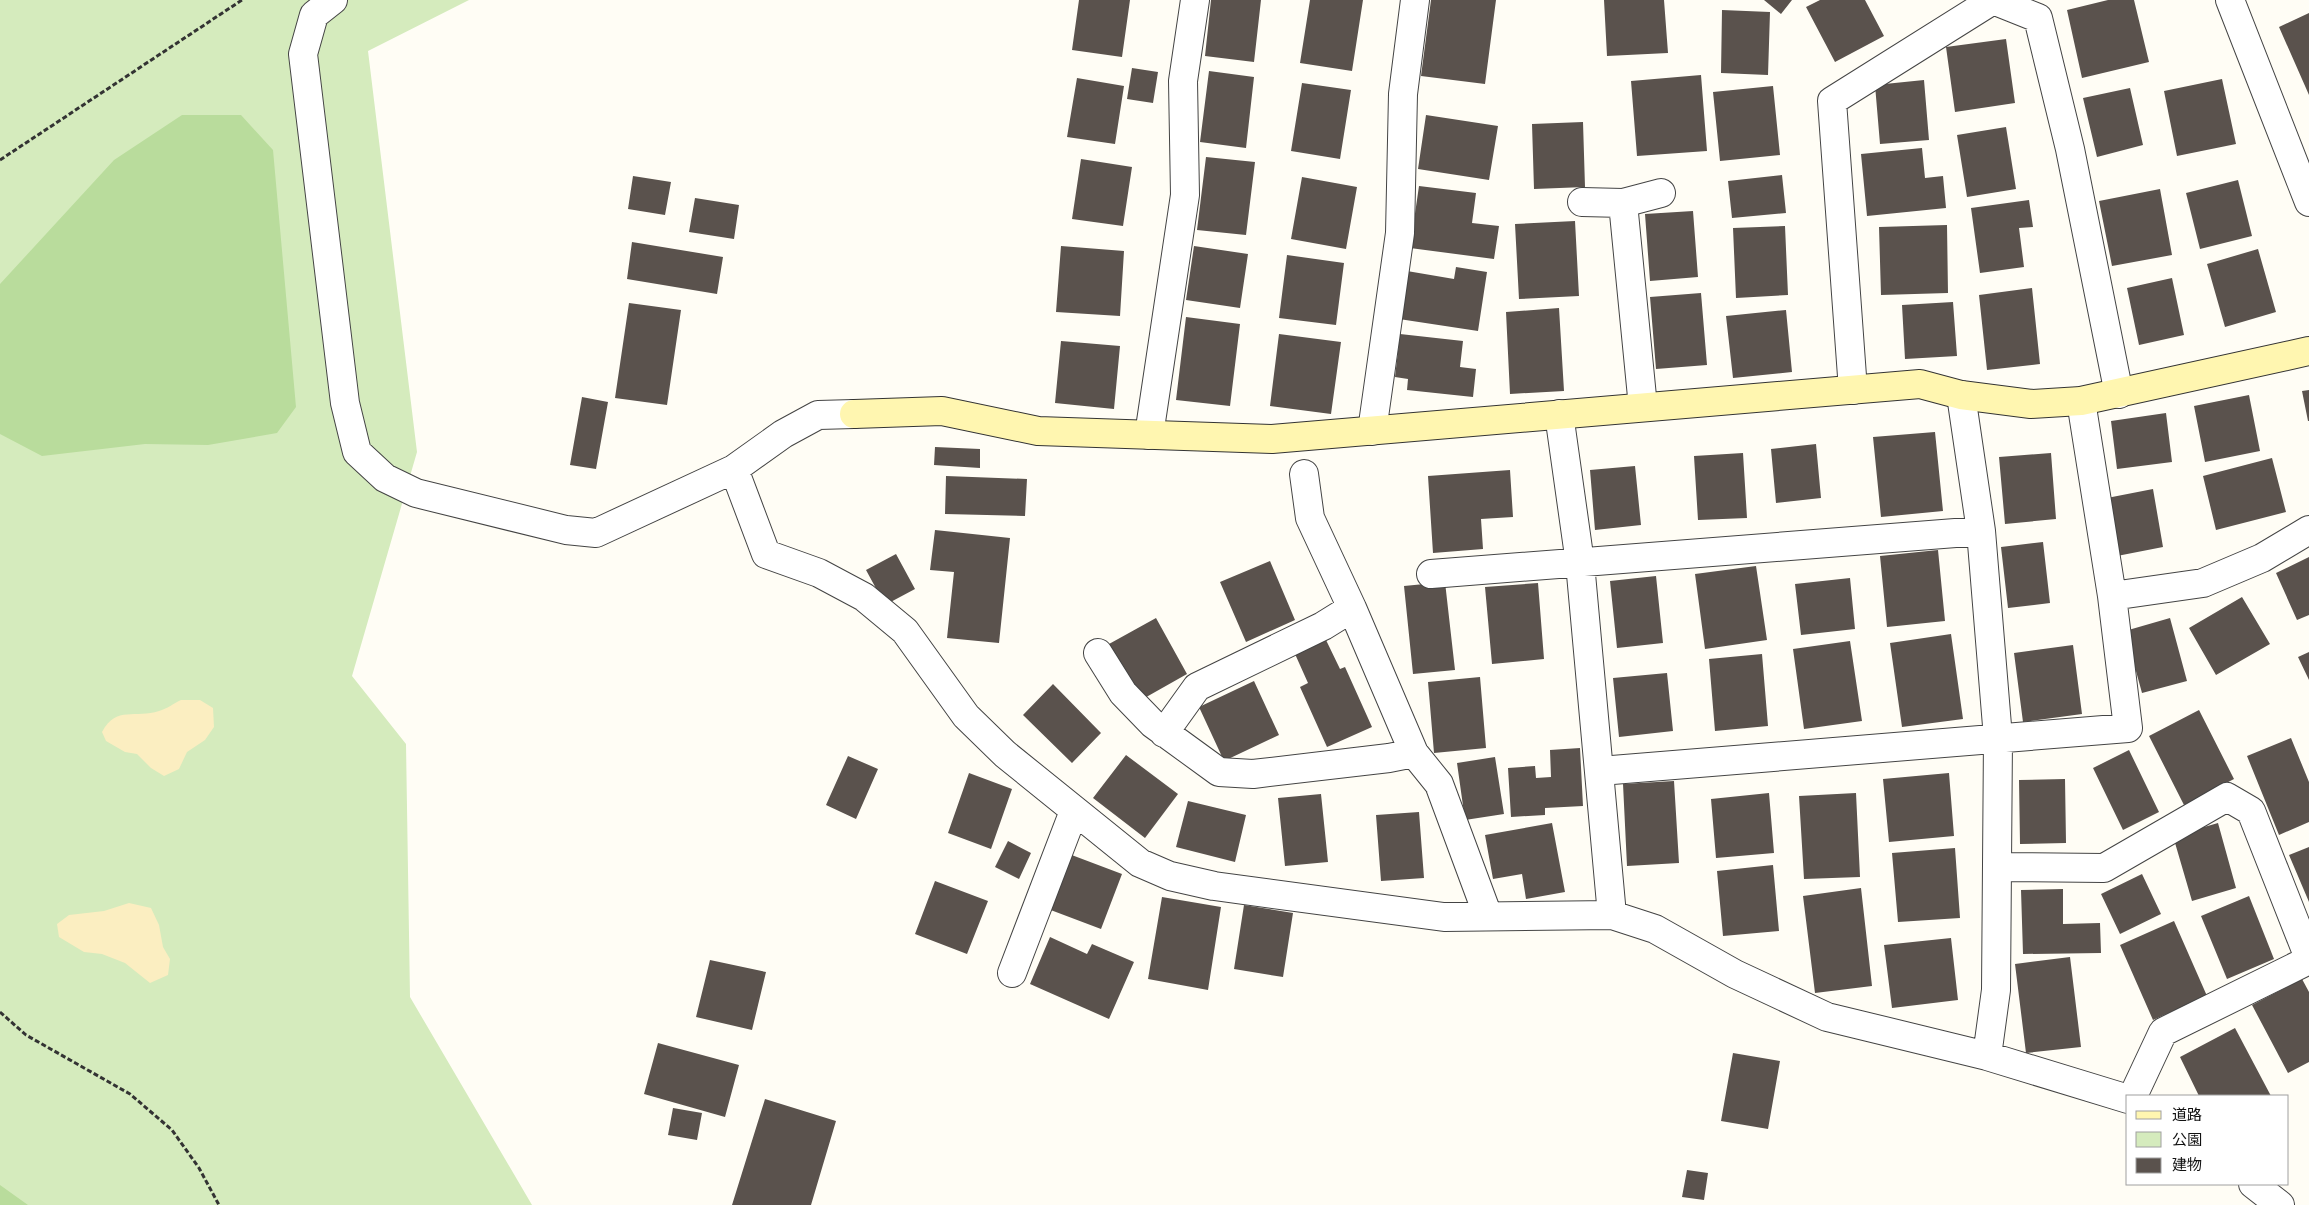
<svg xmlns="http://www.w3.org/2000/svg" width="2309" height="1205" font-family="Lora,'Noto Sans JP',serif">
<style>
.green{fill:#d5ebbd}
.forest{fill:#b9dc9c}
.sand{fill:#fbeec1}
.building{fill:#5a524d}
.lines{fill:none;stroke-linecap:round;stroke-linejoin:round}
.street-casing{stroke:#444;stroke-width:30}
.secondary-casing{stroke:#333;stroke-width:30}
.path{stroke:#333;stroke-width:3;stroke-dasharray:5 2.5;stroke-linecap:butt}
.street{stroke:#fff;stroke-width:28}
.secondary{stroke:#fff6b0;stroke-width:28}
</style>
<rect width="100%" height="100%" fill="#fffdf5"/>
<path class="green" d="M0,0H469L368,51L417,452L352,676L406,744L410,997L532,1205H0Z"/>
<path class="forest" d="M182,115H241L273,150L296,407L277,433L208,445L145,444L42,456L0,434V284L114,160Z
M0,1185L28,1205H0Z"/>
<path class="sand" d="M181,700H200L213,708L214,727L205,740L187,752L179,769L164,776L151,768L137,754L125,752L106,741L102,732C116,705 136,719 159,711C167,709 174,703 181,700Z
M129,903L151,908L159,925L163,947L170,959L168,975L150,983L125,963L102,954L84,952L59,937L57,924L69,915L104,911Z"/>
<path class="building" d="M1079,0H1130L1122,57L1072,50Z
M1211,0H1261L1254,62L1205,56Z
M1310,0H1363L1352,71L1300,63Z
M1431,0H1496L1485,84L1421,76Z
M1604,0H1664L1668,53L1607,56Z
M1764,0H1792L1781,14Z
M1820,0H1865L1884,36L1835,62L1806,7Z
M2108,0H2134L2149,62L2082,78L2067,10Z
M1722,10L1770,12L1768,75L1721,73Z
M2309,13V95L2279,27Z
M2006,39L2015,103L1955,112L1946,47Z
M1132,68L1158,72L1153,103L1127,99Z
M1209,71L1254,77L1246,148L1200,142Z
M1701,75L1707,151L1637,156L1631,81Z
M1077,78L1124,86L1115,144L1067,137Z
M2222,79L2236,144L2177,156L2164,91Z
M1924,80L1929,140L1880,144L1875,85Z
M1302,83L1351,90L1340,159L1291,151Z
M1773,86L1780,155L1720,161L1713,92Z
M2130,88L2143,145L2097,157L2083,98Z
M1426,115L1498,126L1489,180L1418,169Z
M1583,122L1585,187L1534,189L1532,124Z
M2006,127L2016,189L1967,197L1957,135Z
M1922,148L1925,178L1943,176L1946,208L1867,216L1861,154Z
M1206,157L1255,162L1246,235L1197,230Z
M1081,159L1132,167L1123,226L1072,219Z
M1782,175L1786,213L1732,218L1728,181Z
M633,176L671,182L665,215L628,209Z
M1302,177L1357,187L1346,249L1291,239Z
M2238,180L2252,236L2200,249L2186,193Z
M1419,186L1476,193L1472,223L1499,226L1494,259L1410,248Z
M2160,189L2172,255L2112,266L2099,201Z
M695,198L739,205L734,239L689,232Z
M2029,200L2033,227L2019,228L2024,267L1980,273L1971,208Z
M1693,211L1698,277L1650,281L1645,214Z
M1575,221L1579,296L1519,299L1515,224Z
M1947,225L1948,293L1881,295L1879,227Z
M1785,226L1788,295L1736,298L1733,228Z
M632,242L723,257L717,294L627,279Z
M1061,246L1124,251L1120,316L1056,312Z
M1194,246L1248,254L1240,308L1186,300Z
M2258,249L2276,312L2225,327L2207,264Z
M1287,255L1344,263L1336,325L1279,318Z
M1456,267L1487,272L1478,331L1399,319L1407,271L1454,279Z
M2172,278L2184,335L2139,345L2127,288Z
M2032,288L2040,364L1987,370L1979,295Z
M1701,293L1707,365L1656,369L1650,297Z
M1953,302L1957,356L1905,359L1902,305Z
M629,303L681,310L667,405L615,398Z
M1559,308L1564,391L1510,394L1506,312Z
M1786,310L1792,372L1733,378L1726,316Z
M1186,317L1240,324L1230,406L1176,400Z
M1279,334L1341,342L1331,414L1270,406Z
M1400,334L1463,341L1460,367L1476,369L1473,397L1407,390L1408,379L1395,377Z
M1061,341L1120,346L1114,409L1055,403Z
M2309,390V421H2308L2302,391Z
M2249,395L2260,451L2205,462L2194,406Z
M582,397L608,402L596,469L570,465Z
M2166,413L2172,462L2117,469L2111,421Z
M1935,432L1943,511L1881,517L1873,437Z
M1816,444L1821,498L1776,503L1771,449Z
M935,447L980,449V468L934,465Z
M1743,453L1747,518L1698,520L1694,456Z
M2051,453L2056,519L2005,524L1999,457Z
M2272,458L2286,512L2216,530L2203,476Z
M1635,466L1641,525L1595,530L1590,470Z
M1510,470L1513,517L1481,519L1483,549L1433,553L1428,476Z
M946,476L1027,479L1025,516L945,514Z
M2153,489L2163,547L2117,556L2107,498Z
M935,530L1010,538L999,643L947,638L954,572L930,570Z
M2043,542L2050,603L2008,608L2001,547Z
M1938,550L1945,621L1887,627L1880,556Z
M896,554L915,589L885,605L866,570Z
M2309,557V615L2297,620L2276,573Z
M1270,561L1295,620L1246,642L1220,582Z
M1756,566L1767,640L1705,649L1695,574Z
M1656,576L1663,643L1617,648L1610,581Z
M1850,578L1855,629L1801,635L1795,584Z
M1445,582L1455,670L1413,674L1404,586Z
M1538,583L1544,659L1492,664L1485,587Z
M2242,597L2270,644L2216,675L2189,628Z
M1156,618L1187,674L1141,700L1109,644Z
M2170,618L2187,681L2142,693L2125,631Z
M1951,634L1963,719L1902,727L1890,643Z
M1326,640L1340,669L1345,667L1372,727L1327,747L1300,687L1308,683L1295,654Z
M1850,641L1862,721L1804,729L1793,649Z
M2073,645L2082,714L2023,722L2014,653Z
M2309,652V680L2298,657Z
M1762,654L1768,726L1715,731L1709,659Z
M1667,673L1673,731L1619,737L1613,678Z
M1480,677L1486,748L1434,753L1428,682Z
M1254,681L1279,735L1224,761L1199,707Z
M1053,684L1101,733L1072,763L1023,715Z
M2199,710L2234,779L2184,805L2149,736Z
M2291,738L2309,782V822L2279,835L2247,756Z
M1580,748L1583,806L1545,808V815L1511,817L1508,768L1535,766L1536,778L1551,777L1550,750Z
M2129,750L2159,812L2123,830L2093,768Z
M1126,755L1178,794L1145,838L1093,798Z
M848,756L878,769L856,819L826,805Z
M1495,757L1504,814L1465,820L1457,763Z
M969,773L1012,789L991,849L948,833Z
M1949,773L1954,836L1889,842L1883,779Z
M2065,779L2066,843L2020,844L2019,780Z
M1674,781L1679,863L1627,866L1623,784Z
M1769,793L1774,853L1716,858L1711,799Z
M1856,793L1860,877L1804,879L1799,796Z
M1321,794L1328,862L1285,866L1278,798Z
M1188,801L1246,815L1235,862L1176,847Z
M1419,812L1424,878L1381,881L1376,815Z
M1552,823L1565,892L1526,899L1522,874L1493,879L1485,835Z
M2218,823L2236,888L2192,901L2173,836Z
M1008,841L1031,853L1019,879L995,867Z
M2309,847V902L2289,855Z
M1955,848L1960,918L1898,922L1892,853Z
M1069,854L1122,874L1101,929L1048,909Z
M1773,865L1779,931L1723,936L1717,871Z
M2142,874L2161,914L2120,934L2101,894Z
M935,881L988,901L967,954L915,934Z
M1861,888L1872,986L1815,993L1803,896Z
M2063,889V924L2100,923L2101,953L2023,954L2021,890Z
M2249,896L2274,959L2227,979L2201,916Z
M1162,897L1221,907L1208,990L1148,979Z
M1244,905L1293,913L1283,977L1234,969Z
M2174,921L2207,996L2153,1020L2120,945Z
M1050,937L1087,954L1092,944L1134,962L1109,1019L1030,984Z
M1951,938L1958,1000L1892,1008L1884,945Z
M2070,957L2081,1047L2026,1053L2015,964Z
M710,960L766,972L752,1030L696,1017Z
M2302,979L2309,992V1062L2288,1073L2252,1005Z
M2235,1028L2271,1096H2199L2180,1057Z
M658,1043L739,1065L725,1117L644,1094Z
M1733,1053L1780,1061L1768,1129L1721,1121Z
M765,1099L836,1121L811,1205H732Z
M673,1108L702,1113L697,1140L668,1135Z
M1687,1170L1708,1173L1704,1200L1682,1197Z"/>
<g class="lines">
<defs>
<path id="street" d="M333,0L314,15L303,54L345,403L357,452L385,478L416,493L566,530L596,533L734,469L783,434L818,415L854,414
M2230,0L2309,202
M1582,202L1623,203L1643,407
M1623,203L1661,193
M1853,390L1832,101L1993,0L2038,18L2070,149L2119,394
M1961,395L1981,531L1998,738L1996,990L1987,1056
M2081,401L2112,596L2203,583L2262,558L2309,530
M1559,414L1580,563L1612,915
M1372,431L1400,233L1403,94L1415,0
M1149,435L1185,195L1183,81L1195,0
M734,469L766,554L819,573L864,597L905,631L966,716L1005,754L1140,863L1170,876L1214,886L1444,917L1612,915L1655,929L1735,974L1827,1017L1987,1056L2128,1099
M1304,474L1310,518L1352,608L1414,753L1439,784L1488,916
M1431,574L1981,531
M1098,653L1123,693L1153,724L1219,772L1253,774L1389,758L1414,753
M1164,733L1197,687L1323,626L1352,608
M1600,771L2128,728L2112,596
M1997,867L2104,868L2227,797L2251,811L2309,958
M1012,973L1074,811
M2133,1096L2163,1032L2309,960
M2253,1184L2280,1205"/>
<path id="secondary" d="M854,414L942,411L1038,431L1272,439L1920,384L1961,395L2031,404L2081,401L2309,351"/>
</defs>
<use href="#street" class="street-casing"/>
<use href="#secondary" class="secondary-casing"/>
<path class="path" d="M0,160L242,0
M0,1012L26,1035L130,1094L172,1130L199,1168L219,1205"/>
<use href="#street" class="street"/>
<use href="#secondary" class="secondary"/>
</g>
<rect x="2126" y="1095" width="162" height="90" fill="#ffffff" stroke="#a0a0a0"/>
<rect x="2136" y="1111" width="25" height="8" fill="#fff6b0" stroke="#a0a0a0"/>
<text x="2172" y="1120" font-size="15" fill="#111111">道路</text>
<rect x="2136" y="1132" width="25" height="15" fill="#d5ebbd" stroke="#a0a0a0"/>
<text x="2172" y="1145" font-size="15" fill="#111111">公園</text>
<rect x="2136" y="1158" width="25" height="15" fill="#5a524d" stroke="#a0a0a0"/>
<text x="2172" y="1170" font-size="15" fill="#111111">建物</text>
</svg>
